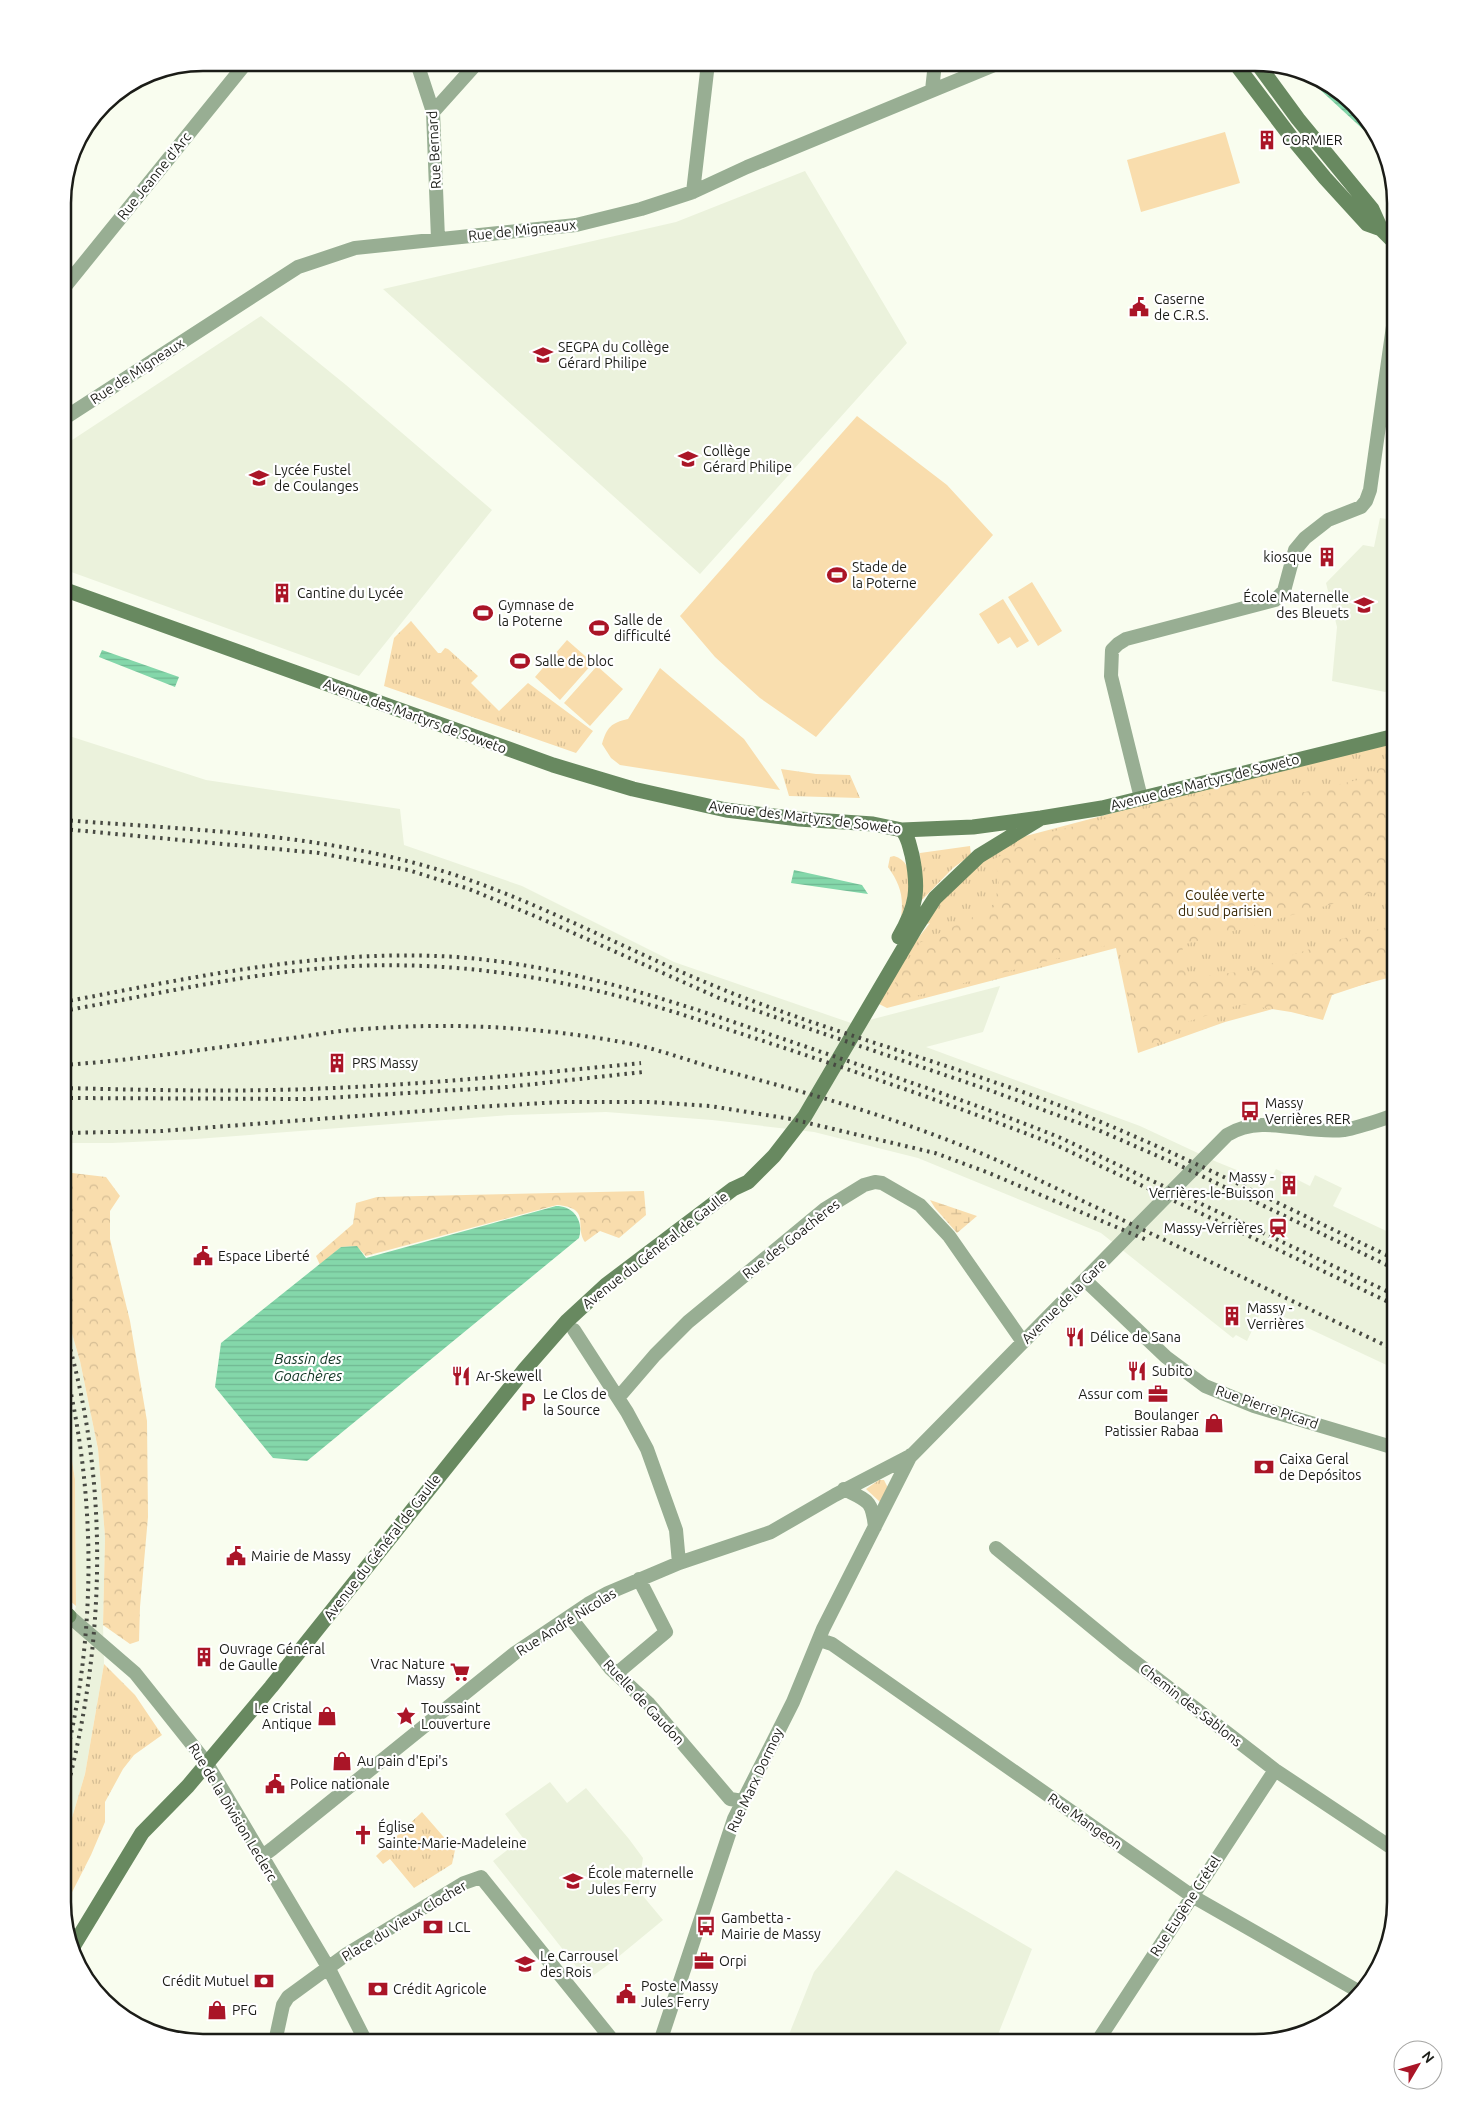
<svg xmlns="http://www.w3.org/2000/svg" width="1458" height="2105" font-family="Ubuntu,sans-serif">
<style>
.built{fill:#ebf2dc}
.grass{fill:url(#grass-tufts)}
.forest{fill:url(#forest-crowns)}
.wetland{fill:url(#wetland-marsh)}
.pitch{fill:#f9ddad}
.water{fill:url(#water-rules)}
.lines{fill:none;stroke-linecap:round;stroke-linejoin:round}
.street{stroke:#98ae93;stroke-width:14}
.secondary{stroke:#688960;stroke-width:15}
.rail{stroke:#474942;stroke-width:4;stroke-dasharray:2.5 5;stroke-linecap:butt}
.labels{text-anchor:middle;dominant-baseline:central;stroke-width:4.5;stroke-linejoin:round;paint-order:stroke}
.poi-label{font-size:14px;fill:#1b1c17;stroke:#fff;text-anchor:start}
.street-label{font-size:14px;fill:#1b1c17;stroke:#fff}
.park-label{font-size:14px;fill:#3c2b09;stroke:#fff}
.water-label{font-size:15px;font-style:italic;fill:#0f3422;stroke:#fff}
.rim{fill:none;stroke:#1b1c17;stroke-width:2.5}
</style>
<defs>
<pattern id="grass-tufts" width="24" height="20" patternUnits="userSpaceOnUse" patternTransform="scale(1.25)"><rect width="24" height="20" fill="#f9ddad"/><path d="M3 7l-1-3M5 7V3M7 7l1-3M15 17l-1-3M17 17v-4M19 17l1-3" fill="none" stroke="#d5bd94"/></pattern>
<pattern id="forest-crowns" width="20" height="18" patternUnits="userSpaceOnUse" patternTransform="scale(1.25)"><rect width="20" height="18" fill="#f9ddad"/><path d="M2 6a3 3 0 1 1 6 0M12 15a3 3 0 1 1 6 0" fill="none" stroke="#d5bd94"/></pattern>
<pattern id="wetland-marsh" width="20" height="14" patternUnits="userSpaceOnUse" patternTransform="scale(1.25)"><rect width="20" height="14" fill="#f9ddad"/><path d="M1 5h8M5 5V1M11 12h8M15 12V8" fill="none" stroke="#d5bd94"/></pattern>
<pattern id="water-rules" width="6" height="5" patternUnits="userSpaceOnUse" patternTransform="scale(1.25)"><rect width="6" height="5" fill="#84d7aa"/><path d="M0 2.5h6" fill="none" stroke="#71b892"/></pattern>
</defs>
<rect width="100%" height="100%" fill="#f9fdef"/>
<path class="built" d="M805,171L907,343L700,574L383,289L676,222Z
M261,316L346,385L492,510L359,676L63,569V446Z
M1380,518L1395,520V688L1385,692L1332,681L1337,627L1326,583L1363,545L1374,547Z
M63,734L206,780L400,809L404,845L522,886L674,962L854,1024L1000,986L983,1032L926,1047L1140,1126L1217,1162L1264,1181L1268,1185L1276,1169L1310,1186L1315,1175L1342,1188L1333,1206L1395,1235V1369L1263,1307L1247,1341L1236,1335L1233,1338L1101,1233L918,1158L814,1132L712,1120L606,1112L511,1115L196,1139L112,1143H63Z
M63,1303L80,1361L98,1449L105,1537L103,1625L104,1664L85,1774L63,1848V1687L69,1634L76,1606L75,1479L63,1406Z
M550,1782L567,1803L586,1788L629,1839L643,1858L638,1890L663,1920L612,1962L587,1980L493,1861L523,1838L505,1814Z
M896,1870L1032,1949L995,2042H786L814,1972Z"/>
<path class="grass" d="M411,621L438,653H441L445,648L448,649L478,676L471,683L499,711L528,683L593,731L576,753L384,686L394,638Z
M1395,742V976L1225,1022L1138,1053L1116,948L887,1008L879,1004L911,947L930,923L922,926L935,907L986,858L1022,837L1181,795Z
M781,769L816,774L850,775L860,798L789,796Z
M970,846L971,855L953,868L918,904L921,878L920,853Z
M894,856C919,863 909,900 901,917C904,896 900,884 888,867L890,857Z
M63,1406L75,1479L76,1606L63,1595Z
M879,1480H884L888,1488L880,1502L866,1489Z
M104,1664L135,1695L162,1735L134,1755L123,1769L105,1802V1822L91,1855L64,1908L63,1902V1848L85,1774Z
M422,1812L455,1850L452,1864L414,1888L390,1859L383,1864L376,1856Z"/>
<path class="forest" d="M1395,750V887L1182,945L1187,978L1255,970L1295,954L1341,939L1395,925V974L1332,995L1323,1020L1291,1012L1241,1004L1181,1024L1172,1038L1140,1049L1119,942L882,1005L914,950L921,942L994,907L1000,876L992,860L1046,833L1227,789L1305,792L1371,777Z
M63,1168L72,1173L106,1177L120,1196L110,1211V1239L130,1321L147,1421L148,1517L140,1607L139,1641L130,1644L103,1625L105,1537L98,1449L80,1361L63,1303Z
M644,1191L646,1215L619,1238L600,1231L585,1242C574,1226 592,1208 557,1205L366,1256L356,1246L341,1247L320,1265L316,1256L353,1224L356,1203L377,1197Z"/>
<path class="wetland" d="M930,1200L977,1216L957,1233L935,1208Z"/>
<path class="pitch" d="M1225,132L1240,183L1141,212L1127,160Z
M857,416L947,485L993,535L816,737L760,698L715,657L680,616Z
M1032,582L1062,631L1038,646L1008,597Z
M1003,599L1029,641L1017,648L1010,637L998,644L979,614Z
M567,640L593,663L560,700L535,677Z
M597,666L623,689L590,726L564,703Z
M660,668L744,739L780,790L620,765L611,758L602,744C607,727 611,723 628,719Z"/>
<path class="water" d="M1303,74L1317,79L1359,119L1377,133L1380,145Z
M102,650L179,677L175,687L99,657Z
M794,870L862,885L868,894L791,883Z
M556,1206C574,1206 584,1221 579,1238L307,1461L273,1458L215,1387L221,1343L341,1247L357,1246L366,1258Z"/>
<g class="lines">
<path class="street" d="M417,63L433,112L438,239
M932,90L935,63
M433,112L477,63
M693,192L708,63
M63,289L246,63
M63,419L298,267L355,248L576,225L641,209L693,192L747,167L999,63
M1141,798L1111,676L1112,650L1118,644L1126,639L1275,600L1284,591L1295,550L1305,538L1328,520L1361,507L1366,501L1370,490L1395,312
M1085,1280L1166,1357L1205,1386L1254,1406L1395,1448
M574,1330L627,1412L647,1449L676,1530L679,1563
M618,1398L655,1355L688,1322L825,1209L864,1185L875,1182L882,1183L920,1205L949,1236L1023,1342
M844,1489C868,1501 872,1500 875,1527
M996,1548L1125,1654L1275,1770L1395,1850
M69,1616L135,1673L206,1762L328,1967L366,2042
M570,1617L610,1668L649,1704L730,1799L743,1801
M820,1640L832,1644L1192,1896L1358,1991
M616,1674L666,1632L639,1579
M261,1857L272,1849L515,1653L588,1604L608,1593L679,1563L771,1532L835,1495L912,1455L1227,1135C1263,1113 1305,1135 1344,1130C1361,1127 1379,1120 1395,1115
M275,2042L283,2005L288,1997L347,1954L464,1883L481,1877L614,2042
M660,2042L734,1819L793,1702L823,1629L911,1455
M1097,2042L1275,1770"/>
<path class="secondary" d="M1235,63L1291,137L1325,178L1367,224L1381,229
M1257,63L1298,119L1372,209L1381,229L1395,243
M63,589L553,765L633,789L726,810L799,819L873,824L902,830L973,827L1041,818L1102,808L1395,736
M899,937C917,906 919,889 912,855C909,845 909,838 902,830
M63,1611L69,1616
M74,1945L142,1833L188,1786L271,1687L525,1369L567,1321L606,1285L733,1189L748,1182L774,1156L805,1116L915,929L935,898L979,856L1041,818"/>
<path class="rail" d="M63,820C192,830 324,833 449,873C553,907 648,962 750,1000C854,1039 962,1068 1066,1108C1179,1152 1286,1208 1395,1259
M63,829L319,853L408,870L469,889L542,919L719,998L989,1090L1098,1130L1183,1167L1395,1269
M63,1002C186,979 310,951 437,956C562,961 681,1004 798,1044C886,1074 974,1103 1061,1138L1395,1295
M63,1011C158,994 256,971 353,966C472,961 578,981 690,1017C813,1057 936,1098 1056,1145L1395,1305
M63,1065C140,1060 216,1047 292,1038C316,1035 340,1030 364,1029C453,1022 544,1027 632,1044C665,1051 697,1064 729,1072C821,1096 912,1123 999,1161L1395,1350
M63,1088C145,1090 227,1092 309,1089C420,1085 531,1074 641,1063
M63,1098L310,1099L507,1087L643,1072
M63,1133L162,1131L475,1107L561,1102H649L710,1106L791,1119L935,1153L989,1173L1149,1241
M63,1769C97,1636 97,1493 63,1359
M63,1804C106,1648 111,1479 63,1324"/>
</g>
<defs>
<symbol id="building-bare" viewBox="-9 -9 18 18"><path d="M-4-6H4V6H1V3H-1V6H-4ZM-2.5-4.3h1.7v1.8h-1.7ZM.8-4.3h1.7v1.8H.8ZM-2.5-1h1.7V.8h-1.7ZM.8-1h1.7V.8H.8Z" fill="#aa1527" stroke="#fff" stroke-width="2.5" paint-order="stroke"/></symbol>
<symbol id="civic-bare" viewBox="-9 -9 18 18"><path d="M-.6-6.5H3V-4.5H.6V-3L4-1V1h2V6H-6V1h2V-1L-.6-3ZM-1.2 2.5V6h2.4V2.5Z" fill="#aa1527" stroke="#fff" stroke-width="2.5" paint-order="stroke"/></symbol>
<symbol id="school-bare" viewBox="-9 -9 18 18"><path d="M0-5L7-2L0 1L-7-2ZM-4 1L0 2.5L4 1V4Q0 6-4 4Z" fill="#aa1527" stroke="#fff" stroke-width="2.5" paint-order="stroke"/></symbol>
<symbol id="stadium-bare" viewBox="-9 -9 18 18"><path d="M0-5a6.5 5 0 1 0 0 10a6.5 5 0 1 0 0-10ZM-3.5-1.8h7v3.6h-7Z" fill="#aa1527" stroke="#fff" stroke-width="2.5" paint-order="stroke"/></symbol>
<symbol id="bus-bare" viewBox="-9 -9 18 18"><path d="M-5-6H5V4H4V6H2V4H-2V6H-4V4H-5ZM-3.5-4V0h7V-4ZM-3.5 1.2v1.5H-2V1.2ZM2 1.2v1.5H3.5V1.2Z" fill="#aa1527" stroke="#fff" stroke-width="2.5" paint-order="stroke"/></symbol>
<symbol id="station-bare" viewBox="-9 -9 18 18"><path d="M-3-6H3Q5-6 5-4V2Q5 4 3 4L4.5 6H3L1.5 4h-3L-3 6H-4.5L-3 4Q-5 4-5 2V-4Q-5-6-3-6ZM-3.5-4v3h7v-3ZM-3.5 1v1.5H-2V1ZM2 1v1.5H3.5V1Z" fill="#aa1527" stroke="#fff" stroke-width="2.5" paint-order="stroke"/></symbol>
<symbol id="restaurant-bare" viewBox="-9 -9 18 18"><path d="M-5-6h1v4h1v-4h1v4h1v-4h1v5L-1.5 .5V6h-2V.5L-5-1ZM5-6V6H3V1.5H1.5Q1.5-4 5-6Z" fill="#aa1527" stroke="#fff" stroke-width="2.5" paint-order="stroke"/></symbol>
<symbol id="office-bare" viewBox="-9 -9 18 18"><path d="M-6-3h4V-5.5h4V-3h4V5H-6ZM-1-4.5V-3h2v-1.5ZM-6 0V1H6V0Z" fill="#aa1527" stroke="#fff" stroke-width="2.5" paint-order="stroke"/></symbol>
<symbol id="parking-bare" viewBox="-9 -9 18 18"><path d="M-3.5-5.5H1a3.5 3.5 0 0 1 0 7H-1V5.5H-3.5ZM-1-3.4V-.6H.8a1.4 1.4 0 0 0 0-2.8Z" fill="#aa1527" stroke="#fff" stroke-width="2.5" paint-order="stroke"/></symbol>
<symbol id="shop-bare" viewBox="-9 -9 18 18"><path d="M-5-2.5h2.3a2.7 3.5 0 0 1 5.4 0H5L5.5 6h-11ZM-1.5-2.5h3a1.5 2.3 0 0 0-3 0Z" fill="#aa1527" stroke="#fff" stroke-width="2.5" paint-order="stroke"/></symbol>
<symbol id="bank-bare" viewBox="-9 -9 18 18"><path d="M-6-4H6V4H-6ZM0-2.3a2.3 2.3 0 1 0 0 4.6a2.3 2.3 0 1 0 0-4.6Z" fill="#aa1527" stroke="#fff" stroke-width="2.5" paint-order="stroke"/></symbol>
<symbol id="supermarket-bare" viewBox="-9 -9 18 18"><path d="M-6-5.5h2.5l.6 2H6L4.5 2H-2.5L-4.4-4H-6ZM-1.5 3.2a1.3 1.3 0 1 0 .1 0ZM3 3.2a1.3 1.3 0 1 0 .1 0Z" fill="#aa1527" stroke="#fff" stroke-width="2.5" paint-order="stroke"/></symbol>
<symbol id="sight-bare" viewBox="-9 -9 18 18"><path d="M0-6L1.8-2.2L6-1.7L2.9 1.2L3.7 5.4L0 3.3L-3.7 5.4L-2.9 1.2L-6-1.7L-1.8-2.2Z" fill="#aa1527" stroke="#fff" stroke-width="2.5" paint-order="stroke"/></symbol>
<symbol id="church-bare" viewBox="-9 -9 18 18"><path d="M-1.2-6h2.4v3.5h3.3v2.4h-3.3V6h-2.4V-.1h-3.3v-2.4h3.3Z" fill="#aa1527" stroke="#fff" stroke-width="2.5" paint-order="stroke"/></symbol>
</defs>
<g fill-rule="evenodd">
<use href="#building-bare" x="1253" y="126" width="28" height="28"/>
<use href="#civic-bare" x="1125" y="293" width="28" height="28"/>
<use href="#school-bare" x="529" y="341" width="28" height="28"/>
<use href="#school-bare" x="674" y="445" width="28" height="28"/>
<use href="#school-bare" x="245" y="464" width="28" height="28"/>
<use href="#building-bare" x="1313" y="543" width="28" height="28"/>
<use href="#stadium-bare" x="823" y="561" width="28" height="28"/>
<use href="#building-bare" x="268" y="579" width="28" height="28"/>
<use href="#school-bare" x="1350" y="591" width="28" height="28"/>
<use href="#stadium-bare" x="469" y="599" width="28" height="28"/>
<use href="#stadium-bare" x="585" y="614" width="28" height="28"/>
<use href="#stadium-bare" x="506" y="647" width="28" height="28"/>
<use href="#building-bare" x="323" y="1049" width="28" height="28"/>
<use href="#bus-bare" x="1236" y="1097" width="28" height="28"/>
<use href="#building-bare" x="1275" y="1171" width="28" height="28"/>
<use href="#station-bare" x="1264" y="1214" width="28" height="28"/>
<use href="#civic-bare" x="189" y="1242" width="28" height="28"/>
<use href="#building-bare" x="1218" y="1302" width="28" height="28"/>
<use href="#restaurant-bare" x="1061" y="1323" width="28" height="28"/>
<use href="#restaurant-bare" x="1123" y="1357" width="28" height="28"/>
<use href="#restaurant-bare" x="447" y="1362" width="28" height="28"/>
<use href="#office-bare" x="1144" y="1380" width="28" height="28"/>
<use href="#parking-bare" x="514" y="1388" width="28" height="28"/>
<use href="#shop-bare" x="1200" y="1409" width="28" height="28"/>
<use href="#bank-bare" x="1250" y="1453" width="28" height="28"/>
<use href="#civic-bare" x="222" y="1542" width="28" height="28"/>
<use href="#building-bare" x="190" y="1643" width="28" height="28"/>
<use href="#supermarket-bare" x="446" y="1658" width="28" height="28"/>
<use href="#shop-bare" x="313" y="1702" width="28" height="28"/>
<use href="#sight-bare" x="392" y="1702" width="28" height="28"/>
<use href="#shop-bare" x="328" y="1747" width="28" height="28"/>
<use href="#civic-bare" x="261" y="1770" width="28" height="28"/>
<use href="#church-bare" x="349" y="1821" width="28" height="28"/>
<use href="#school-bare" x="559" y="1867" width="28" height="28"/>
<use href="#bus-bare" x="692" y="1912" width="28" height="28"/>
<use href="#bank-bare" x="419" y="1913" width="28" height="28"/>
<use href="#office-bare" x="690" y="1947" width="28" height="28"/>
<use href="#school-bare" x="511" y="1950" width="28" height="28"/>
<use href="#bank-bare" x="250" y="1967" width="28" height="28"/>
<use href="#bank-bare" x="364" y="1975" width="28" height="28"/>
<use href="#civic-bare" x="612" y="1980" width="28" height="28"/>
<use href="#shop-bare" x="203" y="1996" width="28" height="28"/>
</g>
<g class="labels">
<g class="poi-label">
<text x="1282" y="140">CORMIER</text>
<text x="1154" y="299">Caserne<tspan x="1154" dy="16">de C.R.S.</tspan></text>
<text x="558" y="347">SEGPA du Collège<tspan x="558" dy="16">Gérard Philipe</tspan></text>
<text x="703" y="451">Collège<tspan x="703" dy="16">Gérard Philipe</tspan></text>
<text x="274" y="470">Lycée Fustel<tspan x="274" dy="16">de Coulanges</tspan></text>
<text x="1312" y="557" text-anchor="end">kiosque</text>
<text x="852" y="567">Stade de<tspan x="852" dy="16">la Poterne</tspan></text>
<text x="297" y="593">Cantine du Lycée</text>
<text x="1349" y="597" text-anchor="end">École Maternelle<tspan x="1349" dy="16">des Bleuets</tspan></text>
<text x="498" y="605">Gymnase de<tspan x="498" dy="16">la Poterne</tspan></text>
<text x="614" y="620">Salle de<tspan x="614" dy="16">difficulté</tspan></text>
<text x="535" y="661">Salle de bloc</text>
<text x="352" y="1063">PRS Massy</text>
<text x="1265" y="1103">Massy<tspan x="1265" dy="16">Verrières RER</tspan></text>
<text x="1274" y="1177" text-anchor="end">Massy -<tspan x="1274" dy="16">Verrières-le-Buisson</tspan></text>
<text x="1263" y="1228" text-anchor="end">Massy-Verrières</text>
<text x="218" y="1256">Espace Liberté</text>
<text x="1247" y="1308">Massy -<tspan x="1247" dy="16">Verrières</tspan></text>
<text x="1090" y="1337">Délice de Sana</text>
<text x="1152" y="1371">Subito</text>
<text x="476" y="1376">Ar-Skewell</text>
<text x="543" y="1394">Le Clos de<tspan x="543" dy="16">la Source</tspan></text>
<text x="1143" y="1394" text-anchor="end">Assur com</text>
<text x="1199" y="1415" text-anchor="end">Boulanger<tspan x="1199" dy="16">Patissier Rabaa</tspan></text>
<text x="1279" y="1459">Caixa Geral<tspan x="1279" dy="16">de Depósitos</tspan></text>
<text x="251" y="1556">Mairie de Massy</text>
<text x="219" y="1649">Ouvrage Général<tspan x="219" dy="16">de Gaulle</tspan></text>
<text x="445" y="1664" text-anchor="end">Vrac Nature<tspan x="445" dy="16">Massy</tspan></text>
<text x="312" y="1708" text-anchor="end">Le Cristal<tspan x="312" dy="16">Antique</tspan></text>
<text x="421" y="1708">Toussaint<tspan x="421" dy="16">Louverture</tspan></text>
<text x="357" y="1761">Au pain d'Epi's</text>
<text x="290" y="1784">Police nationale</text>
<text x="378" y="1827">Église<tspan x="378" dy="16">Sainte-Marie-Madeleine</tspan></text>
<text x="588" y="1873">École maternelle<tspan x="588" dy="16">Jules Ferry</tspan></text>
<text x="721" y="1918">Gambetta -<tspan x="721" dy="16">Mairie de Massy</tspan></text>
<text x="448" y="1927">LCL</text>
<text x="540" y="1956">Le Carrousel<tspan x="540" dy="16">des Rois</tspan></text>
<text x="719" y="1961">Orpi</text>
<text x="249" y="1981" text-anchor="end">Crédit Mutuel</text>
<text x="641" y="1986">Poste Massy<tspan x="641" dy="16">Jules Ferry</tspan></text>
<text x="393" y="1989">Crédit Agricole</text>
<text x="232" y="2010">PFG</text>
</g>
<g class="street-label">
<text transform="translate(434 150) rotate(-93)">Rue Bernard</text>
<text transform="translate(154 176) rotate(-51)">Rue Jeanne d'Arc</text>
<text transform="translate(522 230) rotate(-6)">Rue de Migneaux</text>
<text transform="translate(137 371) rotate(-33)">Rue de Migneaux</text>
<text transform="translate(415 716) rotate(20)">Avenue des Martyrs de Soweto</text>
<text transform="translate(1205 782) rotate(-14)">Avenue des Martyrs de Soweto</text>
<text transform="translate(805 817) rotate(7)">Avenue des Martyrs de Soweto</text>
<text transform="translate(791 1239) rotate(-38)">Rue des Goachères</text>
<text transform="translate(655 1250) rotate(-38)">Avenue du Général de Gaulle</text>
<text transform="translate(1064 1301) rotate(-45)">Avenue de la Gare</text>
<text transform="translate(1267 1407) rotate(19)">Rue Pierre Picard</text>
<text transform="translate(382 1547) rotate(-52)">Avenue du Général de Gaulle</text>
<text transform="translate(566 1622) rotate(-32)">Rue André Nicolas</text>
<text transform="translate(644 1702) rotate(47)">Ruelle de Gaudon</text>
<text transform="translate(1191 1705) rotate(38)">Chemin des Sablons</text>
<text transform="translate(755 1780) rotate(-65)">Rue Marx Dormoy</text>
<text transform="translate(233 1812) rotate(59)">Rue de la Division Leclerc</text>
<text transform="translate(1085 1821) rotate(35)">Rue Mangeon</text>
<text transform="translate(1185 1906) rotate(-57)">Rue Eugène Crétel</text>
<text transform="translate(404 1921) rotate(-31)">Place du Vieux Clocher</text>
</g>
<g class="park-label">
<text x="1225" y="895">Coulée verte<tspan x="1225" dy="16">du sud parisien</tspan></text>
</g>
<g class="water-label">
<text x="308" y="1358">Bassin des<tspan x="308" dy="17">Goachères</tspan></text>
</g>
</g>
<path d="M0 0H1458V2105H0ZM203 71H1255A132 132 0 0 1 1387 203V1902A132 132 0 0 1 1255 2034H203A132 132 0 0 1 71 1902V203A132 132 0 0 1 203 71Z" fill="#fff" fill-rule="evenodd"/>
<path class="rim" d="M203 71H1255A132 132 0 0 1 1387 203V1902A132 132 0 0 1 1255 2034H203A132 132 0 0 1 71 1902V203A132 132 0 0 1 203 71Z"/>
<g transform="translate(1418 2065) rotate(52)"><circle r="24" fill="#ffffff" stroke="#a4a4a2"/>
<path d="M0-4L9 19L0 12L-9 19Z" fill="#aa1527"/>
<text y="-8" font-size="14" font-weight="bold" text-anchor="middle" fill="#1b1c17">N</text>
</g>
</svg>
